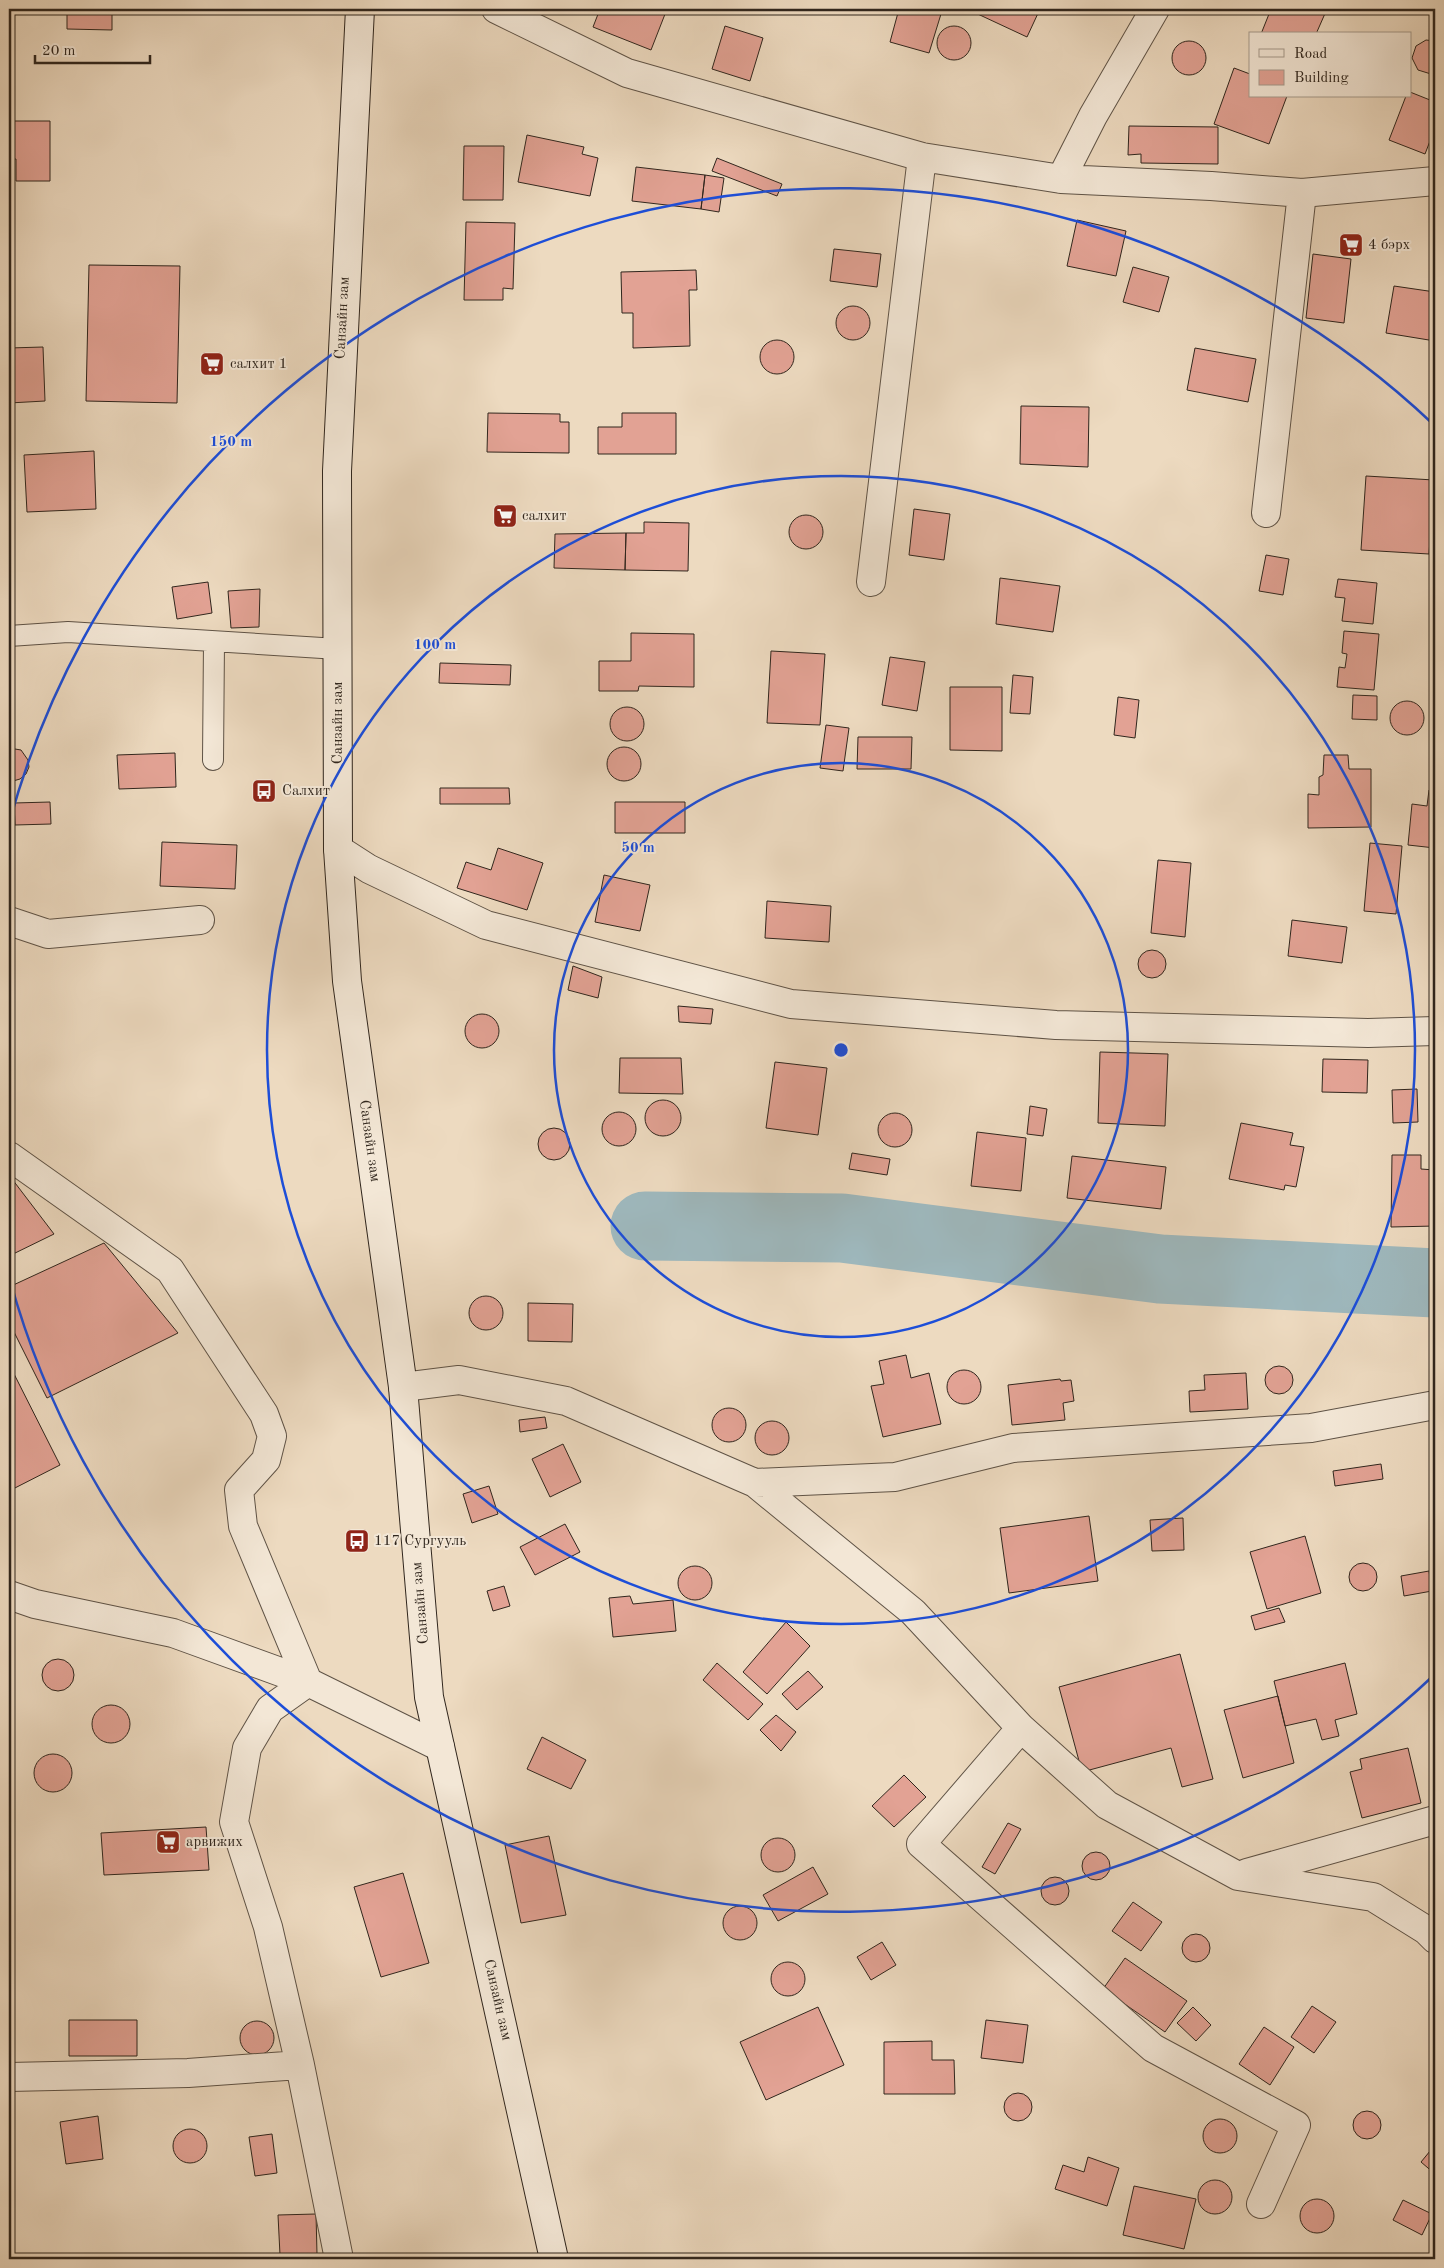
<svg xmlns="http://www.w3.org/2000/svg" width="1444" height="2268" font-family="'Old Standard TT',serif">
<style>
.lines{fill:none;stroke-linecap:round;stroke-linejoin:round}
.river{stroke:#9eb8bd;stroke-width:69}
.building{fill:#e2a294;stroke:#30261d}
.lane-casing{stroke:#5f5346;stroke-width:22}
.street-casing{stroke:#5f5346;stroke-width:30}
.secondary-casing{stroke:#30261d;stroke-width:30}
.lane{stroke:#f3e7d6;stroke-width:20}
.street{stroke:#f3e7d6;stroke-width:28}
.secondary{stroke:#f3e7d6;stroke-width:28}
.ring{fill:none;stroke:#1d4ed8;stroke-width:2.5}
.labels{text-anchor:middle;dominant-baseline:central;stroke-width:4;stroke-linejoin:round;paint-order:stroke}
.poi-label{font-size:15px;fill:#30261d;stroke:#f3e7d6;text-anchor:start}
.street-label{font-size:15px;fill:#30261d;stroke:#f3e7d6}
.centre{fill:#1d4ed8;stroke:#f3e7d6;stroke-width:2.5}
.ring-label{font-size:15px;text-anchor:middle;font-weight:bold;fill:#1d4ed8;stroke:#f3e7d6;stroke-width:4;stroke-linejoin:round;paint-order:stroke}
</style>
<rect width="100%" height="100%" fill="#eddac0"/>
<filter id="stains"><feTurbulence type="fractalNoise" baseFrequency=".004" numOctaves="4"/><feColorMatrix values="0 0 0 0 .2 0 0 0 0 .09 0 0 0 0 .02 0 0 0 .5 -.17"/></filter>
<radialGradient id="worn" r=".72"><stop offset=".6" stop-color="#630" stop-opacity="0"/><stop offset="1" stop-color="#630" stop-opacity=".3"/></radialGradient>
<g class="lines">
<path class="river" d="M645,1226L842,1228L1160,1269L1435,1283"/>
</g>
<path class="building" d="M67,9H112V30L67,29Z
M600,9H667L651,50L593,27Z
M899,9H924L941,14L929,53L890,42Z
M967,9H1040L1027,37Z
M1271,9H1327L1316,34H1261Z
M1435,12V33L1432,24Z
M725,26L763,38L750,81L712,69Z
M937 43a17 17 0 1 1 34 0a17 17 0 1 1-34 0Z
M1426,40L1435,41V72L1431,74L1418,70L1412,58L1416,46Z
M1172 58a17 17 0 1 1 34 0a17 17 0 1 1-34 0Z
M1234,68L1250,74V96H1287L1269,144L1214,124Z
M1410,92L1435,102V128L1425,154L1389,140L1406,96H1410Z
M9,121H50V181H16V159H9Z
M1129,126L1218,127V164L1141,163V154L1128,155Z
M527,135L584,147L582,154L598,158L590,196L518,182Z
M464,146H504L503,200H463Z
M717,158L782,184L777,196L712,171Z
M636,167L705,175L701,209L632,201Z
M705,175L724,178L719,212L701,209Z
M1077,220L1126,231L1116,276L1067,266Z
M466,222L515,223L513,289L503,288V300H464Z
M834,249L881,254L877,287L830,281Z
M1313,254L1351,259L1344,323L1306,318Z
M89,265L180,266L177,403L86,401Z
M1133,267L1169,277L1159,312L1123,302Z
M696,270L697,290H689L690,346L633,348V313H622L621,272Z
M1394,286L1435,292V341L1386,333Z
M836 323a17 17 0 1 1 34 0a17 17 0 1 1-34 0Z
M760 357a17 17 0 1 1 34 0a17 17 0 1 1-34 0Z
M43,347L45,401L9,403V348Z
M1195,348L1256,359L1248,402L1187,390Z
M1021,406L1089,407L1088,467L1020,464Z
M488,413L560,414V422H569V453L487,452Z
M622,413H676V454H598V427H622Z
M94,451L96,509L27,512L24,455Z
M1366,476L1434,480L1429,554L1361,550Z
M914,509L950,514L944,560L909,555Z
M789 532a17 17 0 1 1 34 0a17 17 0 1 1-34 0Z
M644,522L689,523L688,571L625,570L626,533H644Z
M626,533L625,570L554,568L555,534Z
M1266,555L1289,559L1283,595L1259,591Z
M1000,578L1060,586L1053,632L996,624Z
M1338,579L1377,583L1373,624L1342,621L1345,598L1335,597Z
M208,582L212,613L177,619L172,587Z
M260,589L259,627L231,628L228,591Z
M1344,631L1379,634L1374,690L1337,687L1339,667L1345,668L1347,654L1342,653Z
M631,633L694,634V687L639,686L638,691H599V661H631Z
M771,651L825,654L820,725L767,723Z
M890,657L925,662L917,711L882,705Z
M440,663L511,665L510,685L439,683Z
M1013,675L1033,677L1030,714L1010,713Z
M950,687H1002V751L950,750Z
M1353,695L1377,696V720L1352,719Z
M1118,697L1139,700L1135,738L1114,735Z
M1390 718a17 17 0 1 1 34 0a17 17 0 1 1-34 0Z
M610 724a17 17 0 1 1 34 0a17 17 0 1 1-34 0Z
M826,725L849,728L843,771L820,768Z
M858,737H912L911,769H857Z
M607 764a17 17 0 1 1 34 0a17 17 0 1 1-34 0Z
M9,748L21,750L28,760L29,767L26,774L20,779L13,781H9Z
M175,753L176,787L119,789L117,755Z
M1324,755H1348L1349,769H1371V827L1308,828V794L1319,795V777L1323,775Z
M440,788H509L510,804H440Z
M1429,790H1435V848L1408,845L1412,804L1427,806Z
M50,802L51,824L15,825L14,803Z
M615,802H685V833H615Z
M162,842L237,845L235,889L160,886Z
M1370,843L1402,846L1396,914L1364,911Z
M498,848L543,863L527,910L457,888L466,862L491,870Z
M1158,860L1191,863L1185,937L1151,933Z
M604,875L650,885L640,931L595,922Z
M1435,896V919L1430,909L1431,903Z
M767,901L831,906L829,942L765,938Z
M1292,920L1347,927L1342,963L1288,956Z
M1138 964a14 14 0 1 1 28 0a14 14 0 1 1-28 0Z
M573,966L602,977L598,998L568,990Z
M678,1006L713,1009L711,1024L679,1022Z
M465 1031a17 17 0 1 1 34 0a17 17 0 1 1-34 0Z
M1100,1052L1168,1054L1165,1126L1098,1123Z
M620,1058H681L683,1094L619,1093Z
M1323,1059L1368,1060L1367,1093L1322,1092Z
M775,1062L827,1068L818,1135L766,1128Z
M1417,1089L1418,1122L1393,1123L1392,1090Z
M645 1118a18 18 0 1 1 36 0a18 18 0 1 1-36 0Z
M1030,1106L1047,1109L1043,1136L1027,1134Z
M602 1129a17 17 0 1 1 34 0a17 17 0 1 1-34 0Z
M878 1130a17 17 0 1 1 34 0a17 17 0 1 1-34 0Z
M1241,1123L1293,1133L1290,1145L1304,1147L1296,1187L1285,1185L1284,1190L1229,1179Z
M538 1144a16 16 0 1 1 32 0a16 16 0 1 1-32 0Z
M977,1132L1026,1138L1021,1191L971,1186Z
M852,1153L890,1159L887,1175L849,1169Z
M1392,1155H1421V1169L1435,1170V1226L1391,1227Z
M1072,1156L1166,1167L1161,1209L1067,1198Z
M9,1175L54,1234L9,1256Z
M104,1243L178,1333L47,1398L9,1322V1287Z
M469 1313a17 17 0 1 1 34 0a17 17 0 1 1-34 0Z
M528,1303L573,1304L572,1342L528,1341Z
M906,1355L911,1378L929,1373L941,1424L883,1437L871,1386L884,1384L879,1361Z
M9,1364L60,1465L9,1491Z
M1265 1380a14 14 0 1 1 28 0a14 14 0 1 1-28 0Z
M947 1387a17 17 0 1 1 34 0a17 17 0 1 1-34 0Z
M1246,1373L1248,1409L1190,1412L1189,1391L1205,1390L1204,1375Z
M1060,1379L1061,1381L1071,1380L1074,1401L1063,1403L1065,1420L1012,1425L1008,1385Z
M712 1425a17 17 0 1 1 34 0a17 17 0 1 1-34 0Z
M545,1417L547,1428L520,1432L519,1420Z
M755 1438a17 17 0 1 1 34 0a17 17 0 1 1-34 0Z
M563,1444L581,1482L550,1497L532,1459Z
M1381,1464L1383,1479L1335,1486L1333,1471Z
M489,1486L498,1514L472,1523L463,1494Z
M1089,1516L1098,1581L1009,1593L1000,1528Z
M1183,1518L1184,1550L1152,1551L1150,1520Z
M565,1524L580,1552L535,1575L520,1547Z
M1305,1536L1321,1593L1267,1609L1250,1552Z
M1349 1577a14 14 0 1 1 28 0a14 14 0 1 1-28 0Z
M678 1583a17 17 0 1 1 34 0a17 17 0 1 1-34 0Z
M1429,1571L1432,1591L1404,1596L1401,1576Z
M504,1586L510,1606L493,1611L487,1591Z
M630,1596L633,1604L673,1600L676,1631L613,1637L609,1598Z
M1279,1608L1285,1622L1255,1630L1251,1616Z
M786,1622L810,1646L767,1694L743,1672Z
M1180,1654L1213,1779L1182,1787L1171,1748L1082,1772L1059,1687Z
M42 1675a16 16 0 1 1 32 0a16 16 0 1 1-32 0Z
M717,1663L763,1704L748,1720L703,1680Z
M1345,1663L1357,1714L1335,1720L1339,1736L1322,1740L1316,1719L1285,1726L1274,1681Z
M808,1671L823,1687L797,1710L782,1694Z
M1278,1696L1294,1763L1243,1778L1224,1710Z
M92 1724a19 19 0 1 1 38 0a19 19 0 1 1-38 0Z
M776,1715L796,1732L781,1751L760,1730Z
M542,1737L586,1760L571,1789L527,1769Z
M1408,1748L1421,1803L1362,1818L1350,1772L1362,1769L1360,1759Z
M34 1773a19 19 0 1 1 38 0a19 19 0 1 1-38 0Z
M904,1775L926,1797L894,1827L872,1806Z
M1008,1823L1021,1829L995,1874L982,1867Z
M206,1827L209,1870L104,1875L101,1833Z
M549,1836L566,1915L521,1923L505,1845Z
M761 1855a17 17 0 1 1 34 0a17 17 0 1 1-34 0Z
M1082 1866a14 14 0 1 1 28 0a14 14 0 1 1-28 0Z
M813,1867L828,1894L778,1921L763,1895Z
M403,1873L429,1963L381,1977L354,1887Z
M1041 1891a14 14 0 1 1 28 0a14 14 0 1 1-28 0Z
M1133,1902L1162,1922L1141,1951L1112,1931Z
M723 1923a17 17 0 1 1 34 0a17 17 0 1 1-34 0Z
M1182 1948a14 14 0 1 1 28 0a14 14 0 1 1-28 0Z
M882,1942L896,1965L871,1980L857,1957Z
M1125,1958L1187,2001L1165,2032L1103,1989Z
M771 1979a17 17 0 1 1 34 0a17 17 0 1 1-34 0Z
M1312,2006L1336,2022L1314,2053L1291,2037Z
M818,2007L844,2065L766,2100L740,2042Z
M1193,2007L1211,2025L1196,2041L1177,2023Z
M69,2020H137V2056H69Z
M986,2020L1028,2025L1023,2063L981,2058Z
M240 2038a17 17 0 1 1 34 0a17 17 0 1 1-34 0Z
M1264,2027L1294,2047L1270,2085L1239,2064Z
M932,2041V2060H954L955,2094H884V2042Z
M1004 2107a14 14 0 1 1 28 0a14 14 0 1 1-28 0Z
M1353 2125a14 14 0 1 1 28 0a14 14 0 1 1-28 0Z
M98,2116L103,2159L66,2164L60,2122Z
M1203 2136a17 17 0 1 1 34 0a17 17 0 1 1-34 0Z
M173 2146a17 17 0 1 1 34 0a17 17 0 1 1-34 0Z
M272,2134L277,2173L255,2176L249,2137Z
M1435,2145V2174L1421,2162Z
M1088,2157L1119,2168L1107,2206L1055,2189L1063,2165L1084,2172Z
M1198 2197a17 17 0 1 1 34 0a17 17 0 1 1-34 0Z
M1134,2186L1196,2199L1184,2249L1123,2235Z
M1300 2216a17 17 0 1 1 34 0a17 17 0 1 1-34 0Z
M1403,2200L1432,2214L1422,2235L1393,2220Z
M316,2214L317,2254L280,2255L278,2215Z"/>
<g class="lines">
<defs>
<path id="lane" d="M9,636L68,632L338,649
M213,760L214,642"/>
<path id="street" d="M496,9L627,73L922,157L1061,179L1211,186L1302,193L1435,181
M1061,179L1093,116L1155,9
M1266,513L1302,193
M871,582L922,157
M338,849L369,869L486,925L791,1004L1056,1025L1368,1033L1435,1031
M9,921L48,934L200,920
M9,1156L170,1270L264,1414L272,1436L266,1460L239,1490L243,1526L308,1682L270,1709L247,1748L234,1822L268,1927L300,2065L188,2073L9,2077
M403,1387L459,1380L566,1401L755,1483L913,1612L1021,1728L1107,1805L1238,1876L1373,1897L1426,1930L1435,1939
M755,1483L895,1477L1013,1448L1311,1428L1435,1405
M9,1595L35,1604L173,1633L308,1682L440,1747
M1021,1728L921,1844L1153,2048L1296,2125L1261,2204
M1247,1873L1435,1820
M300,2065L339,2259"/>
<path id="secondary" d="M360,9L337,471L338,849L347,981L403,1387L429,1697L554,2259"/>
</defs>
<use href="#lane" class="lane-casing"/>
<use href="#street" class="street-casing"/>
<use href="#secondary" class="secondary-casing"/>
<use href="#lane" class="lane"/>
<use href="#street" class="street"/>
<use href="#secondary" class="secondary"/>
</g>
<g class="ring">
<circle cx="841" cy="1050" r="287"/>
<circle cx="841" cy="1050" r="574"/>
<path d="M1434 1675A862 862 0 0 1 10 1280M10 820A862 862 0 0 1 1434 425"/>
</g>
<defs>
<symbol id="supermarket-square" viewBox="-11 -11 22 22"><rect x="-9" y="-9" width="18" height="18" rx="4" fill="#8f2418" stroke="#f3e7d6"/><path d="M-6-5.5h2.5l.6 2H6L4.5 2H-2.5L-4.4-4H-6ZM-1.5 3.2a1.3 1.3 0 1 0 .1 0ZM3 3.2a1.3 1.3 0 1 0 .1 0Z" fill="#fff"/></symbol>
<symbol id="bus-square" viewBox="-11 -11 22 22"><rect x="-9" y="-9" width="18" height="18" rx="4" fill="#8f2418" stroke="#f3e7d6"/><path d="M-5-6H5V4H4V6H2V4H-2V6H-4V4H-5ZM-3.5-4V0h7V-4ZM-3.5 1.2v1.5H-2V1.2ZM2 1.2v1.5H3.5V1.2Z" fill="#fff"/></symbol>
</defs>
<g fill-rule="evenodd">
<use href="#supermarket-square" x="1337" y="231" width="28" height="28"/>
<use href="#supermarket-square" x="198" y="350" width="28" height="28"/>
<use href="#supermarket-square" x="491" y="502" width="28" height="28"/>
<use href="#bus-square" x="250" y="777" width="28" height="28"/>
<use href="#bus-square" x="343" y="1527" width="28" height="28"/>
<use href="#supermarket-square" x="154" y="1828" width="28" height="28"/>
</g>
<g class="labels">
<g class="poi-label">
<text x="1368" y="245">4 бэрх</text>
<text x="230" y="364">салхит 1</text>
<text x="522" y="516">салхит</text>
<text x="282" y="791">Салхит</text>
<text x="374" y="1541">117 Сургууль</text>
<text x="186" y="1842">арвижих</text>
</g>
<g class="street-label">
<text transform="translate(343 318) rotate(-87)">Санзайн зам</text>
<text transform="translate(338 723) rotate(-90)">Санзайн зам</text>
<text transform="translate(369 1141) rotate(82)">Санзайн зам</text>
<text transform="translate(421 1603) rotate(-95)">Санзайн зам</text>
<text transform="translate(497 2000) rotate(77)">Санзайн зам</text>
</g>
</g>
<circle cx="841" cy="1050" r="8" class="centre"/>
<g class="ring-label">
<text x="231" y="446">150 m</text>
<text x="435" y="649">100 m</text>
<text x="638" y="852">50 m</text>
</g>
<rect width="1444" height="2268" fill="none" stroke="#eddac0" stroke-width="30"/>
<rect x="10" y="10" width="1424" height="2248" fill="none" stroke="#30261d" stroke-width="2.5"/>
<rect x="15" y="15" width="1414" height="2238" fill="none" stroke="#30261d"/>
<rect x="1249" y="32" width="162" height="65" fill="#f3e7d6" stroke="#a59a8c"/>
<rect x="1259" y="49" width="25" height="8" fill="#f3e7d6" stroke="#a59a8c"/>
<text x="1294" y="58" font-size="15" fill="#30261d">Road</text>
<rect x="1259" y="70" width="25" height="15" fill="#e2a294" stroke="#a59a8c"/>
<text x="1294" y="82" font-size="15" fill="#30261d">Building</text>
<path d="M35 55v8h115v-8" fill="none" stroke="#30261d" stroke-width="2.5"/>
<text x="42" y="55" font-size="15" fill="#30261d" stroke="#f3e7d6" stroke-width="4" paint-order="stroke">20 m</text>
<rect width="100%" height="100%" filter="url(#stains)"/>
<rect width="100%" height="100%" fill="url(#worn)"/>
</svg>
